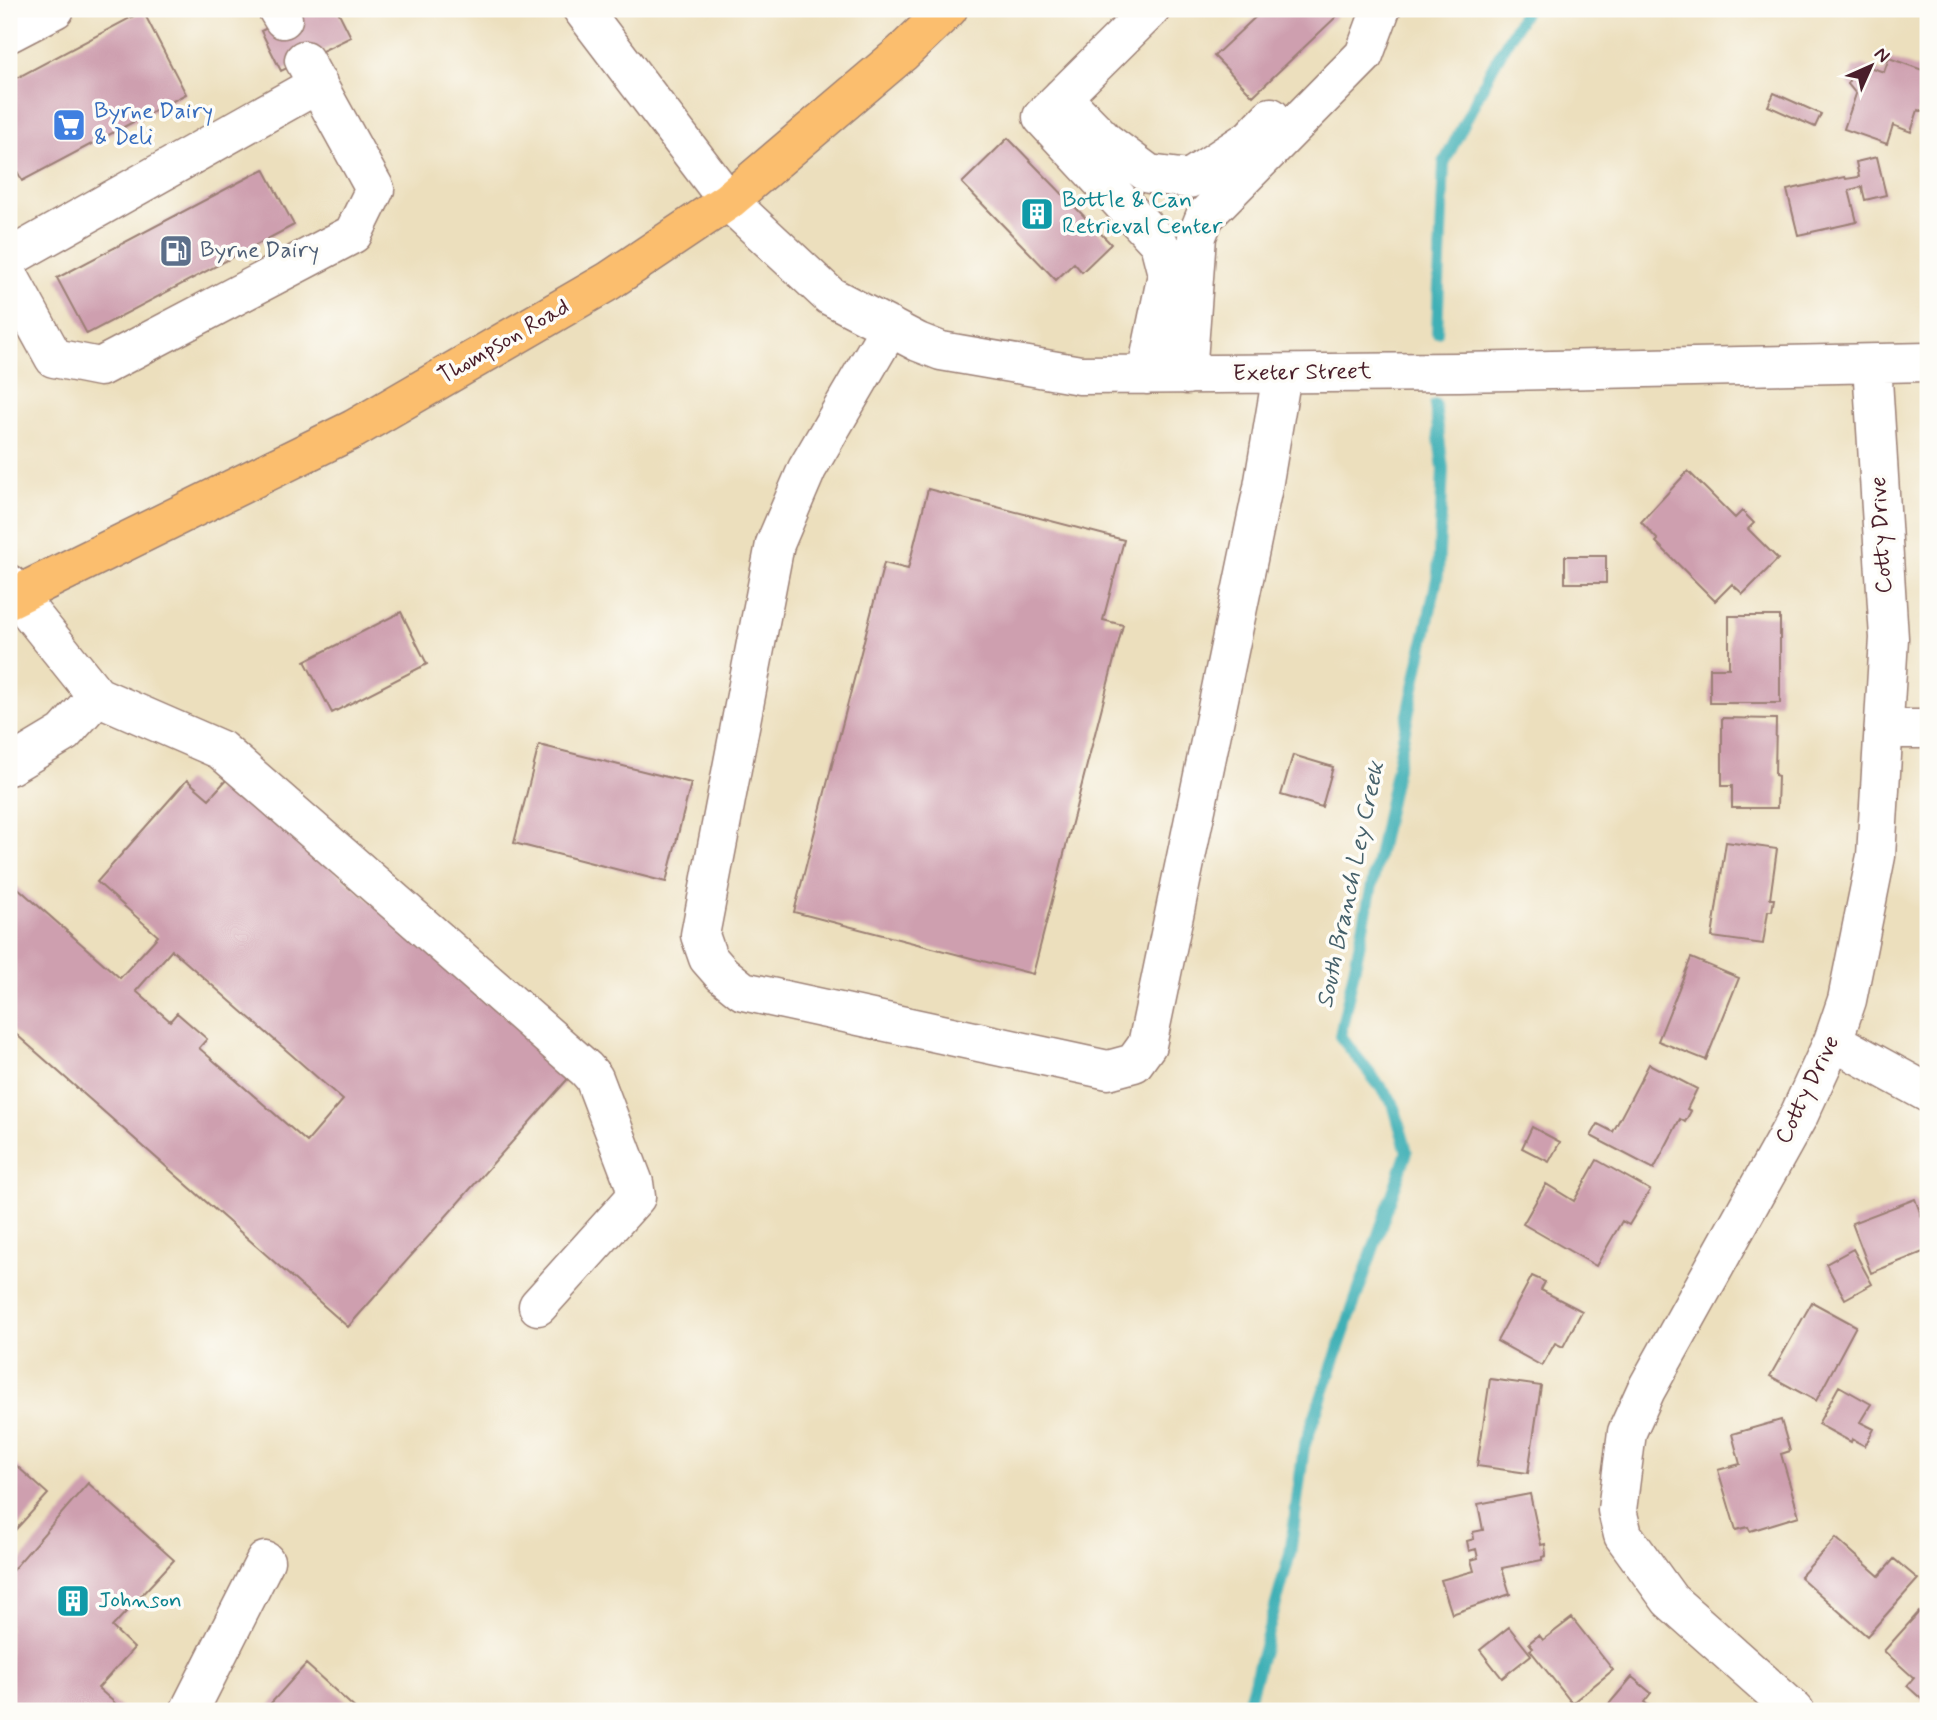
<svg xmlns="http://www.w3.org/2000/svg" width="1937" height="1720" font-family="Mynerve,sans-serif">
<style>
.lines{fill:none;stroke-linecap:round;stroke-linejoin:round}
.stream{stroke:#3fb0b6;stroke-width:12}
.building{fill:#ce9faf;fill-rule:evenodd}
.minor-casing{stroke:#9b7f74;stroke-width:41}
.major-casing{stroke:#9b7f74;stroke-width:41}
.minor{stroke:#fff;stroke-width:38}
.major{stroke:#fbbe6e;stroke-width:38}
.labels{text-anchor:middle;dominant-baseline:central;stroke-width:7;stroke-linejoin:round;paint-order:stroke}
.shop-label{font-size:23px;fill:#366cbe;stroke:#fdfcf7;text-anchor:start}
.culture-label{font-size:23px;fill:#0d838f;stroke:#fdfcf7;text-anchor:start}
.service-label{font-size:23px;fill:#4e5e75;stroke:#fdfcf7;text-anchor:start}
.street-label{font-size:23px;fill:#4a1f2b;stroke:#fdfcf7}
.water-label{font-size:24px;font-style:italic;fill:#45606a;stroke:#fdfcf7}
</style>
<rect width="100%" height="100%" fill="#fdfcf7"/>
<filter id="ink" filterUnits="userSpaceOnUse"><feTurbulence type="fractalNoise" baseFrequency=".0143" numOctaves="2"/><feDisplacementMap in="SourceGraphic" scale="14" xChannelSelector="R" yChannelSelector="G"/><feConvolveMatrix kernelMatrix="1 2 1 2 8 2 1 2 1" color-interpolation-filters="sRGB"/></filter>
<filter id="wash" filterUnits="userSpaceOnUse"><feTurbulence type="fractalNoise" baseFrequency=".00686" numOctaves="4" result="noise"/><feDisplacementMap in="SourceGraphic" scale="28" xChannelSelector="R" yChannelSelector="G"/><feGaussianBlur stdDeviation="1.57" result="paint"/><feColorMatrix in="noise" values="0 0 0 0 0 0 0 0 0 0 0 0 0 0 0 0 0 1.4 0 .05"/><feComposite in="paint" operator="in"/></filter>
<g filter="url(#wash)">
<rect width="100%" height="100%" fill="#ecdfbd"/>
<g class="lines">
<path class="stream" d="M1437,332L1444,163L1492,68L1526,9
M1246,1711L1290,1554L1304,1447L1407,1152L1393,1103L1340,1036L1438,574L1443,469L1435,405"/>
</g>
<g id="blocks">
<path class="building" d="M306,9H337L351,37L281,71L261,31Z
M1264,9H1330L1337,16L1253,96L1214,56Z
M143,11L186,94L22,181L9,155V82Z
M1889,58L1928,72V82L1924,93L1928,95V99L1924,112L1918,110L1911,132L1893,125L1887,144L1844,129L1856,94L1848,84L1853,68L1863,65L1884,72Z
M1774,93L1821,114L1815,127L1768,106Z
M1008,138L1111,244L1082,272L1074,263L1056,280L962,183Z
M1877,157L1886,195L1865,200L1862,187L1849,190L1857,222L1798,235L1787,190L1845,177L1846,179L1859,177L1856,162Z
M264,169L294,225L87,334L57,278Z
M1688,471L1735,518L1742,511L1754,523L1748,529L1778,559L1743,594L1732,584L1715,601L1656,542L1658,540L1641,522Z
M928,489L1124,540L1103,620L1123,625L1033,974L794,912L884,563L908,569Z
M1565,556H1606V583H1565Z
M401,612L427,664L332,713L305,661Z
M1729,616H1780V703H1710V668H1729Z
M1722,718L1776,719L1775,775L1778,776L1777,808H1732V786H1722Z
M539,745L691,783L666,882L514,843Z
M1293,755L1333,767L1322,807L1281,795Z
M227,779L573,1073L348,1327L9,1028V880L120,978L158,936L97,882L187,780L209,799ZM172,950L343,1100L307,1142L199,1048L207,1039L177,1013L170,1021L136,991Z
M1726,842L1777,849L1770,899H1774L1772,911H1768L1763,944L1712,937Z
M1691,958L1739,978L1706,1060L1658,1041Z
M1649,1064L1697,1089L1687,1109L1691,1111L1685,1122L1680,1119L1654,1169L1591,1136L1598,1124L1613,1132Z
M1532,1127L1560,1142L1549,1162L1522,1148Z
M1597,1160L1650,1190L1629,1225L1622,1221L1596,1266L1523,1224L1546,1184L1574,1201Z
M1915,1199L1928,1233V1250L1871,1273L1852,1223Z
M1853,1249L1872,1284L1845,1299L1826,1264Z
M1532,1276L1545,1282L1541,1290L1582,1311L1563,1347L1555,1343L1542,1366L1497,1341Z
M1812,1302L1856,1326L1816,1401L1770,1376Z
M1490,1379L1541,1386L1528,1473L1477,1466Z
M1839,1386L1871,1404L1860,1422L1874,1429L1865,1446L1852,1439L1851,1442L1818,1424Z
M1781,1420L1790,1451L1781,1454L1799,1516L1750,1531L1748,1527L1736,1530L1718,1470L1740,1464L1732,1434Z
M9,1459L48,1494L9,1537Z
M88,1483L174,1560L112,1627L134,1648L98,1688L124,1711H9V1574Z
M1530,1494L1541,1545L1545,1544L1546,1556L1542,1557V1560L1502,1568L1510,1594L1452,1614L1441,1580L1474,1571L1471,1560L1478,1558L1476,1549L1469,1551L1467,1541L1474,1539L1473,1532L1483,1530L1478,1504Z
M1836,1538L1879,1576L1894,1559L1918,1579L1867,1636L1800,1577Z
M1919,1612L1928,1621V1705L1907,1686L1914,1678L1884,1651Z
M1572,1618L1613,1670L1572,1703L1530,1650L1533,1648L1529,1643L1539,1635L1543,1640Z
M1509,1627L1531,1655L1502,1678L1480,1650Z
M306,1664L358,1711H264Z
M1632,1677L1651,1693L1644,1702L1655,1711H1603Z"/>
</g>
</g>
<g filter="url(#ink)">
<use href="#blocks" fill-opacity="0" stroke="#9b7f74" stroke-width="2"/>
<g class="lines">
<defs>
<path id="minor" d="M277,9L283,19
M582,9L728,201L830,296L918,342L941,351L1080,375L1460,372L1928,362
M9,33L55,9
M1062,97L1106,142L1149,174L1189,179L1250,139L1271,117
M9,258L318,84
M9,276L54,358L100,367L353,234L375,189L304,60
M890,327L807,469L775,544L700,935L708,958L722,974L743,991L1108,1070L1134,1063L1147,1045L1263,487L1282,374
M1146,375L1167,274L1159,243L1042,117L1151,9
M1187,375L1197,236L1205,216L1364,55L1381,9
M9,584L16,595L97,696L64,733L9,766
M97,696L221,750L586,1069L594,1078L634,1183L636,1197L538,1306
M1884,729H1928
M1833,1041L1928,1093
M189,1711L265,1561
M1795,1711L1670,1600L1623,1535L1617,1510L1627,1432L1646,1390L1799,1115L1833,1041L1847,1000L1876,856L1889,638L1872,364"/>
<path id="major" d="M9,599L354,429L609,281L728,201L902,53L948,9"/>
</defs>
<use href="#minor" class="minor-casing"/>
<use href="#major" class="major-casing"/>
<use href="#minor" class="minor"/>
<use href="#major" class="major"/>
</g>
</g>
<defs>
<symbol id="supermarket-square" viewBox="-11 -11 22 22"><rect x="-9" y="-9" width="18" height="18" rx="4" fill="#3f7fe0" stroke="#fdfcf7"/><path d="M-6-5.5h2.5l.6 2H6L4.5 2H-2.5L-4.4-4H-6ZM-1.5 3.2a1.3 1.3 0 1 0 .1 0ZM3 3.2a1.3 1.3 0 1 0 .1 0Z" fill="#fff"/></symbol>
<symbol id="building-square" viewBox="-11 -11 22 22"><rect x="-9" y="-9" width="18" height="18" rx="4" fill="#0f9aa8" stroke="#fdfcf7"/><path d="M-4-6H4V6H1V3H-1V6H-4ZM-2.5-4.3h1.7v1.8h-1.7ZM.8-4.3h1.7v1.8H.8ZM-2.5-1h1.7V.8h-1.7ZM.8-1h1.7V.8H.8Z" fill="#fff"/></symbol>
<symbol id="fuel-square" viewBox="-11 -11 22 22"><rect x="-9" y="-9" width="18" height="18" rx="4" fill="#5c6f8a" stroke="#fdfcf7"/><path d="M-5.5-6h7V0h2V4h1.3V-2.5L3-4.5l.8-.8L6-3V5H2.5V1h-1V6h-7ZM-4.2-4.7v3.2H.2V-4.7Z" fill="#fff"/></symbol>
</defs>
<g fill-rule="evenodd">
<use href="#supermarket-square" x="50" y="106" width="38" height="38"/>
<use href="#building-square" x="1018" y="195" width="38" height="38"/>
<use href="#fuel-square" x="157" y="232" width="38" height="38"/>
<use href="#building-square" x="54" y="1582" width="38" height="38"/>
</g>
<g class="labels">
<g class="shop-label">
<text x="94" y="112">Byrne Dairy<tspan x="94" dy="26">&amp; Deli</tspan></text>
</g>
<g class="culture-label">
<text x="1062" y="201">Bottle &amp; Can<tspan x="1062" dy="26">Retrieval Center</tspan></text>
<text x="98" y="1601">Johnson</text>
</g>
<g class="service-label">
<text x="200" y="251">Byrne Dairy</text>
</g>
<g class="street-label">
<text transform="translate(504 342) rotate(-30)">Thompson Road</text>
<text transform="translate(1302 373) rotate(-1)">Exeter Street</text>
<text transform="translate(1882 535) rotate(-93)">Cotty Drive</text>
<text transform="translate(1808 1090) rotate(-64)">Cotty Drive</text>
</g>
<g class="water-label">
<text transform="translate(1351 885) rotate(-78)">South Branch Ley Creek</text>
</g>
</g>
<rect width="1937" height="1720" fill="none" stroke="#fdfcf7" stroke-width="35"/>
<g transform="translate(1871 66) rotate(45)" stroke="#fdfcf7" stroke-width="5" paint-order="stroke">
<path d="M0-5L12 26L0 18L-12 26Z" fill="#4a1f2b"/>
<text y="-10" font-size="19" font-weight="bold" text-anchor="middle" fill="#4a1f2b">N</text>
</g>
</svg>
